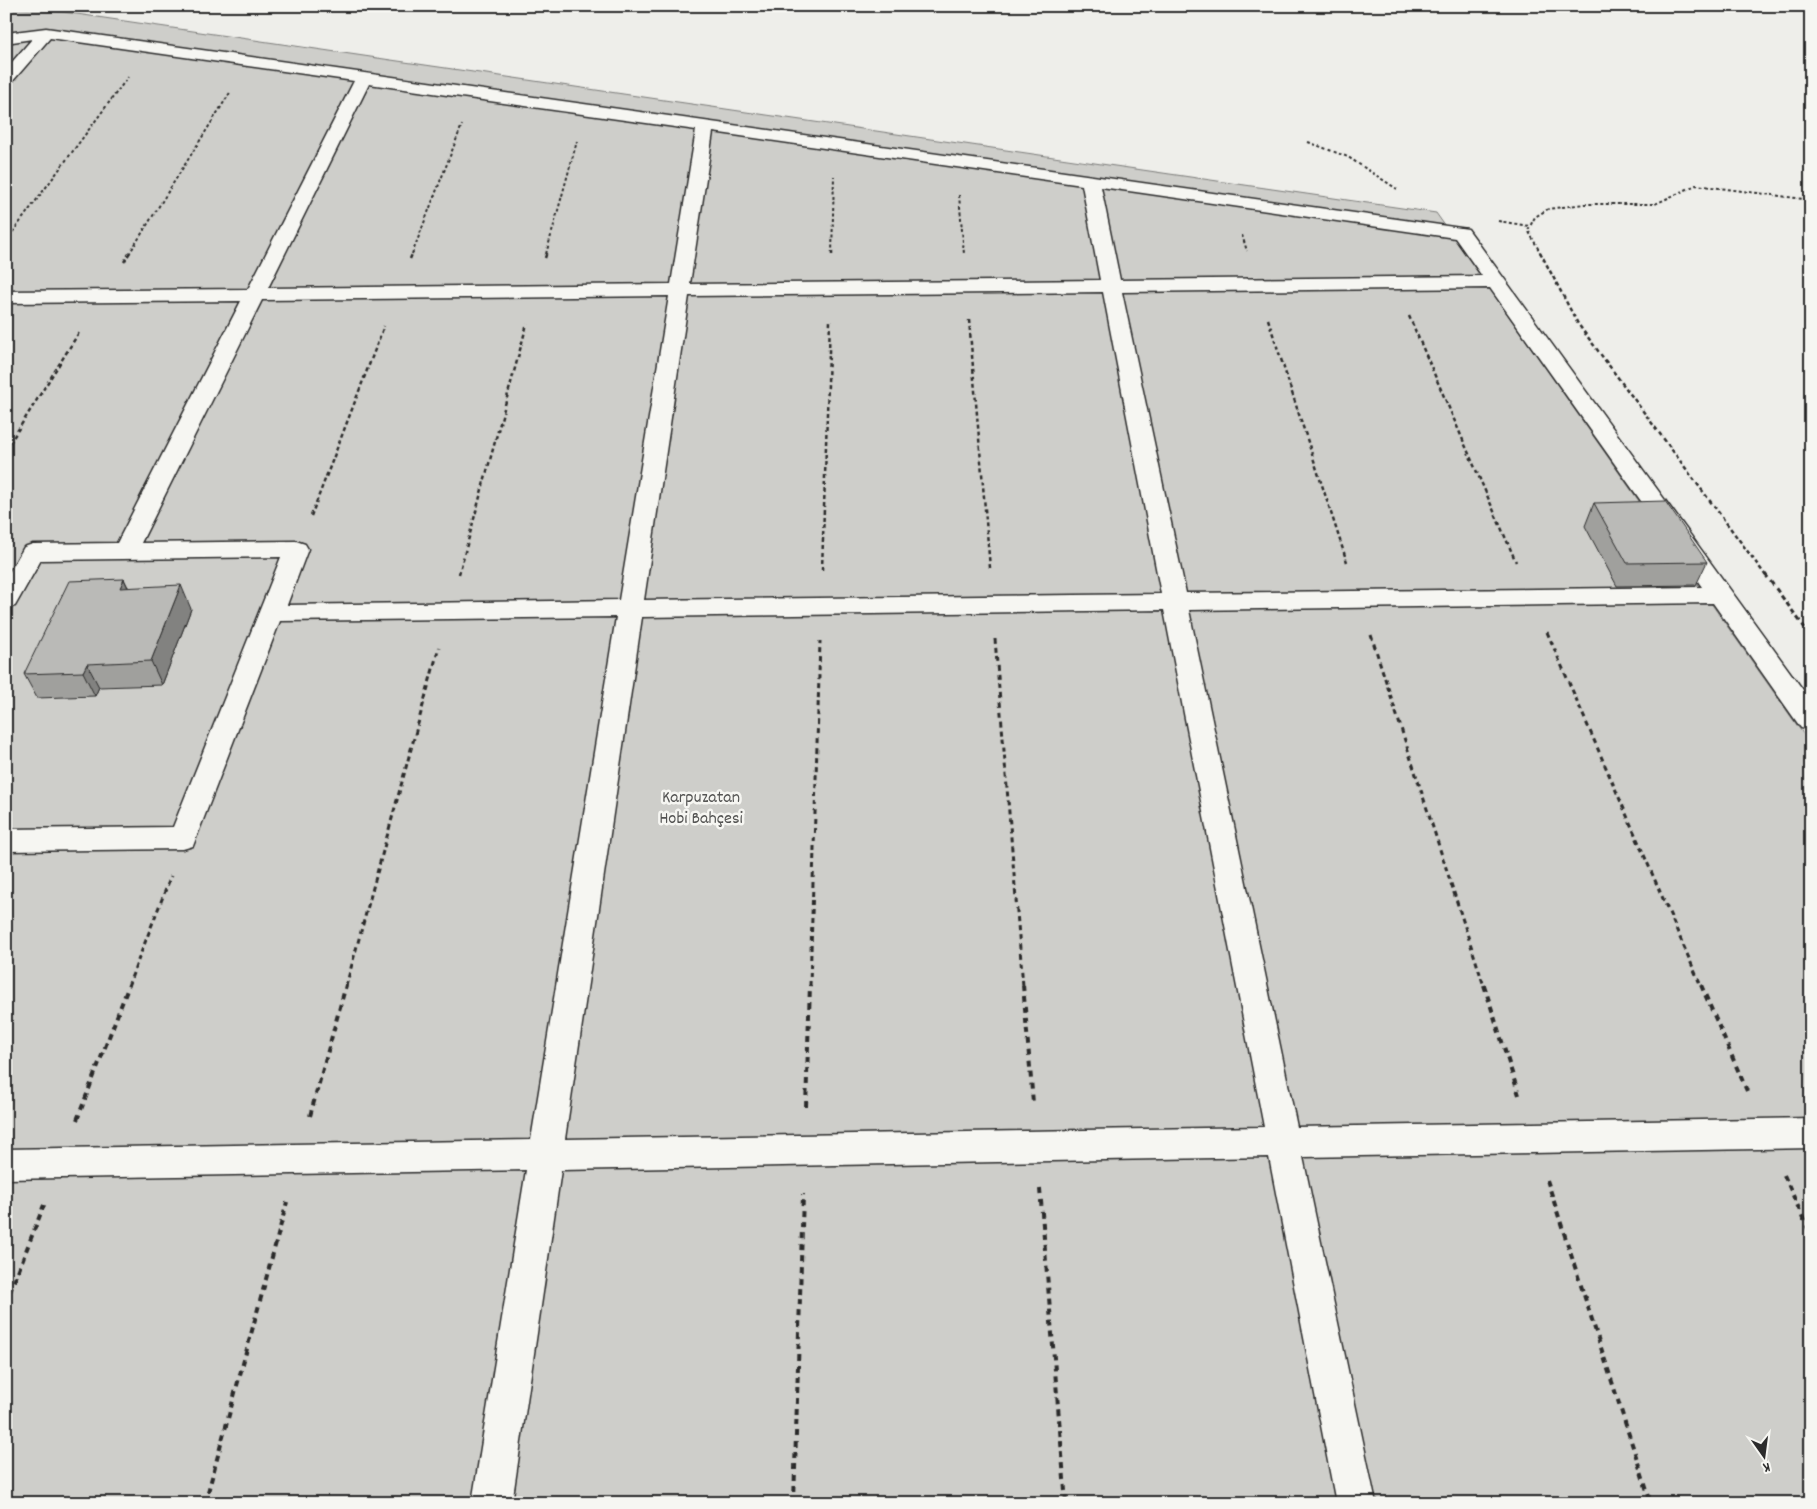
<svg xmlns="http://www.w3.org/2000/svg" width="1817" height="1509" font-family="Dekko,sans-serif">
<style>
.green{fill:#cececa;stroke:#7c7c7a}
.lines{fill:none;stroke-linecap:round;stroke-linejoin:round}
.minor-casing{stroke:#2b2b2b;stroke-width:3}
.path-far3{stroke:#2b2b2b;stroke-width:2;stroke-dasharray:3 2.5;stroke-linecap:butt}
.path-far2{stroke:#2b2b2b;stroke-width:2.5;stroke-dasharray:4 3;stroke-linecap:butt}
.path-far1{stroke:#2b2b2b;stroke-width:3;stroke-dasharray:5 4;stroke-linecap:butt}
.path{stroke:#2b2b2b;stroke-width:4;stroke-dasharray:6 5;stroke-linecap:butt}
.minor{fill:#f6f6f2;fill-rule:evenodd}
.wall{fill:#a0a09d;stroke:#2b2b2b}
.shaded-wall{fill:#828280;stroke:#2b2b2b}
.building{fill:#babab7;stroke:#2b2b2b}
.labels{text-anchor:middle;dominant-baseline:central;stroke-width:5;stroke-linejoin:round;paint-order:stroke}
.park-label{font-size:18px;fill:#545453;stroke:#f6f6f2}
</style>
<rect width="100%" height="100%" fill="#eeeeea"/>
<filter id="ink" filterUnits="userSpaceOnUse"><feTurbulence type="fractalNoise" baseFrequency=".02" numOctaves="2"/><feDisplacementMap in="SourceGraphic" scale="10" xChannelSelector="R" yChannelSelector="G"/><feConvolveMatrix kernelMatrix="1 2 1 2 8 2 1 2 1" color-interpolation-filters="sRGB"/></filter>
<g filter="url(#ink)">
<path class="green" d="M6,8L63,12L1436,213L1811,745V1503H6Z"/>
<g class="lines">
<defs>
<path id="minor" d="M46,28L1468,229L1811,701V730L1801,728L1713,603L1189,610L1297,1127L1811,1118V1148L1303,1157L1376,1503H1336L1269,1157L561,1170L512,1503H472L526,1170L6,1179V1149L531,1140L616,617L280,621L193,846L183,849L6,851V829L173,827L281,557L41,560L15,606L6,608V578L24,547L33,544L117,543L241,301L6,303V291L248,289L354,81L50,38L12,82L6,84V69L32,39L6,43V33ZM369,84L696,130L671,284L268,288ZM713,132L1082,185L1100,280L690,284ZM1101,187L1455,238L1482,276L1120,280ZM1490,288L1702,587L1186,593L1122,292ZM1103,292L1161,594L644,600L689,296ZM669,296L619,600L287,605L308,549L305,544L296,541L141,543L262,300ZM1164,610L1264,1127L565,1139L642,617Z"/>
</defs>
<use href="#minor" class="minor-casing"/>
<path class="path-far3" d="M1308,142L1348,157L1397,189
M959,195L964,254
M1498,221L1529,226
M1242,235L1247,251
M6,241L128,77
M129,254L231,91
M412,254L462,125
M546,254L577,141
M832,254L834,176
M1541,254L1528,230L1535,217L1548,209L1584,204H1655L1696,185L1811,200"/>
<path class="path-far2" d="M1540,252L1578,324L1766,576
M832,255V252
M545,258L547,252
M410,259L413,252
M124,262L130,252
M1409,316L1516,562
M1268,319L1347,562
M969,320L990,568
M6,449L80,331
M311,516L384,326
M822,570L830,321
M459,574L527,324"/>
<path class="path-far1" d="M1765,574L1811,636
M1547,632L1701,986
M1371,635L1484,986
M995,639L1023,986
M128,986L171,876
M346,986L439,647
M810,986L820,641"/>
<path class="path" d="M1023,985L1033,1103
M1484,985L1519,1095
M1701,985L1747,1091
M806,1107L810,985
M310,1116L346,985
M77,1120L129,985
M1784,1175L1811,1236
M1547,1180L1651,1503
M1040,1189L1066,1503
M6,1302L44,1205
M205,1503L287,1202
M794,1503L803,1194"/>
<use href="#minor" class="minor"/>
</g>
<path class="wall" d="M1594,503L1707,562L1696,585L1617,586L1585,526Z
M124,579L128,587L191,609L162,685L99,687L95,696L37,698L24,674Z"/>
<path class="shaded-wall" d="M124,579L134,602L120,588Z
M181,585L191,609L162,685L151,661Z
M87,664L99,687L95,696L83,672Z"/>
<path class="building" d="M1665,501L1707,562L1627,563L1594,503Z
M124,579L120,588L181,585L151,661L87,664L83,672L24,674L69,581Z"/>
</g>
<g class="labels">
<g class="park-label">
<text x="701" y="798">Karpuzatan<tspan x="701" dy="21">Hobi Bahçesi</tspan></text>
</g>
</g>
<rect width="1817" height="1509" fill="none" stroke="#f6f6f2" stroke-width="25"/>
<rect x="12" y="12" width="1792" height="1484" fill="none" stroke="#2b2b2b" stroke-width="2" filter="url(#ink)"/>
<g transform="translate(1764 1456) rotate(166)" stroke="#f6f6f2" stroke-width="4" paint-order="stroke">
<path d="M0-4L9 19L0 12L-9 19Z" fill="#2b2b2b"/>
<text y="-8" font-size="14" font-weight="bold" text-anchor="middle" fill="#2b2b2b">K</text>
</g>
</svg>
